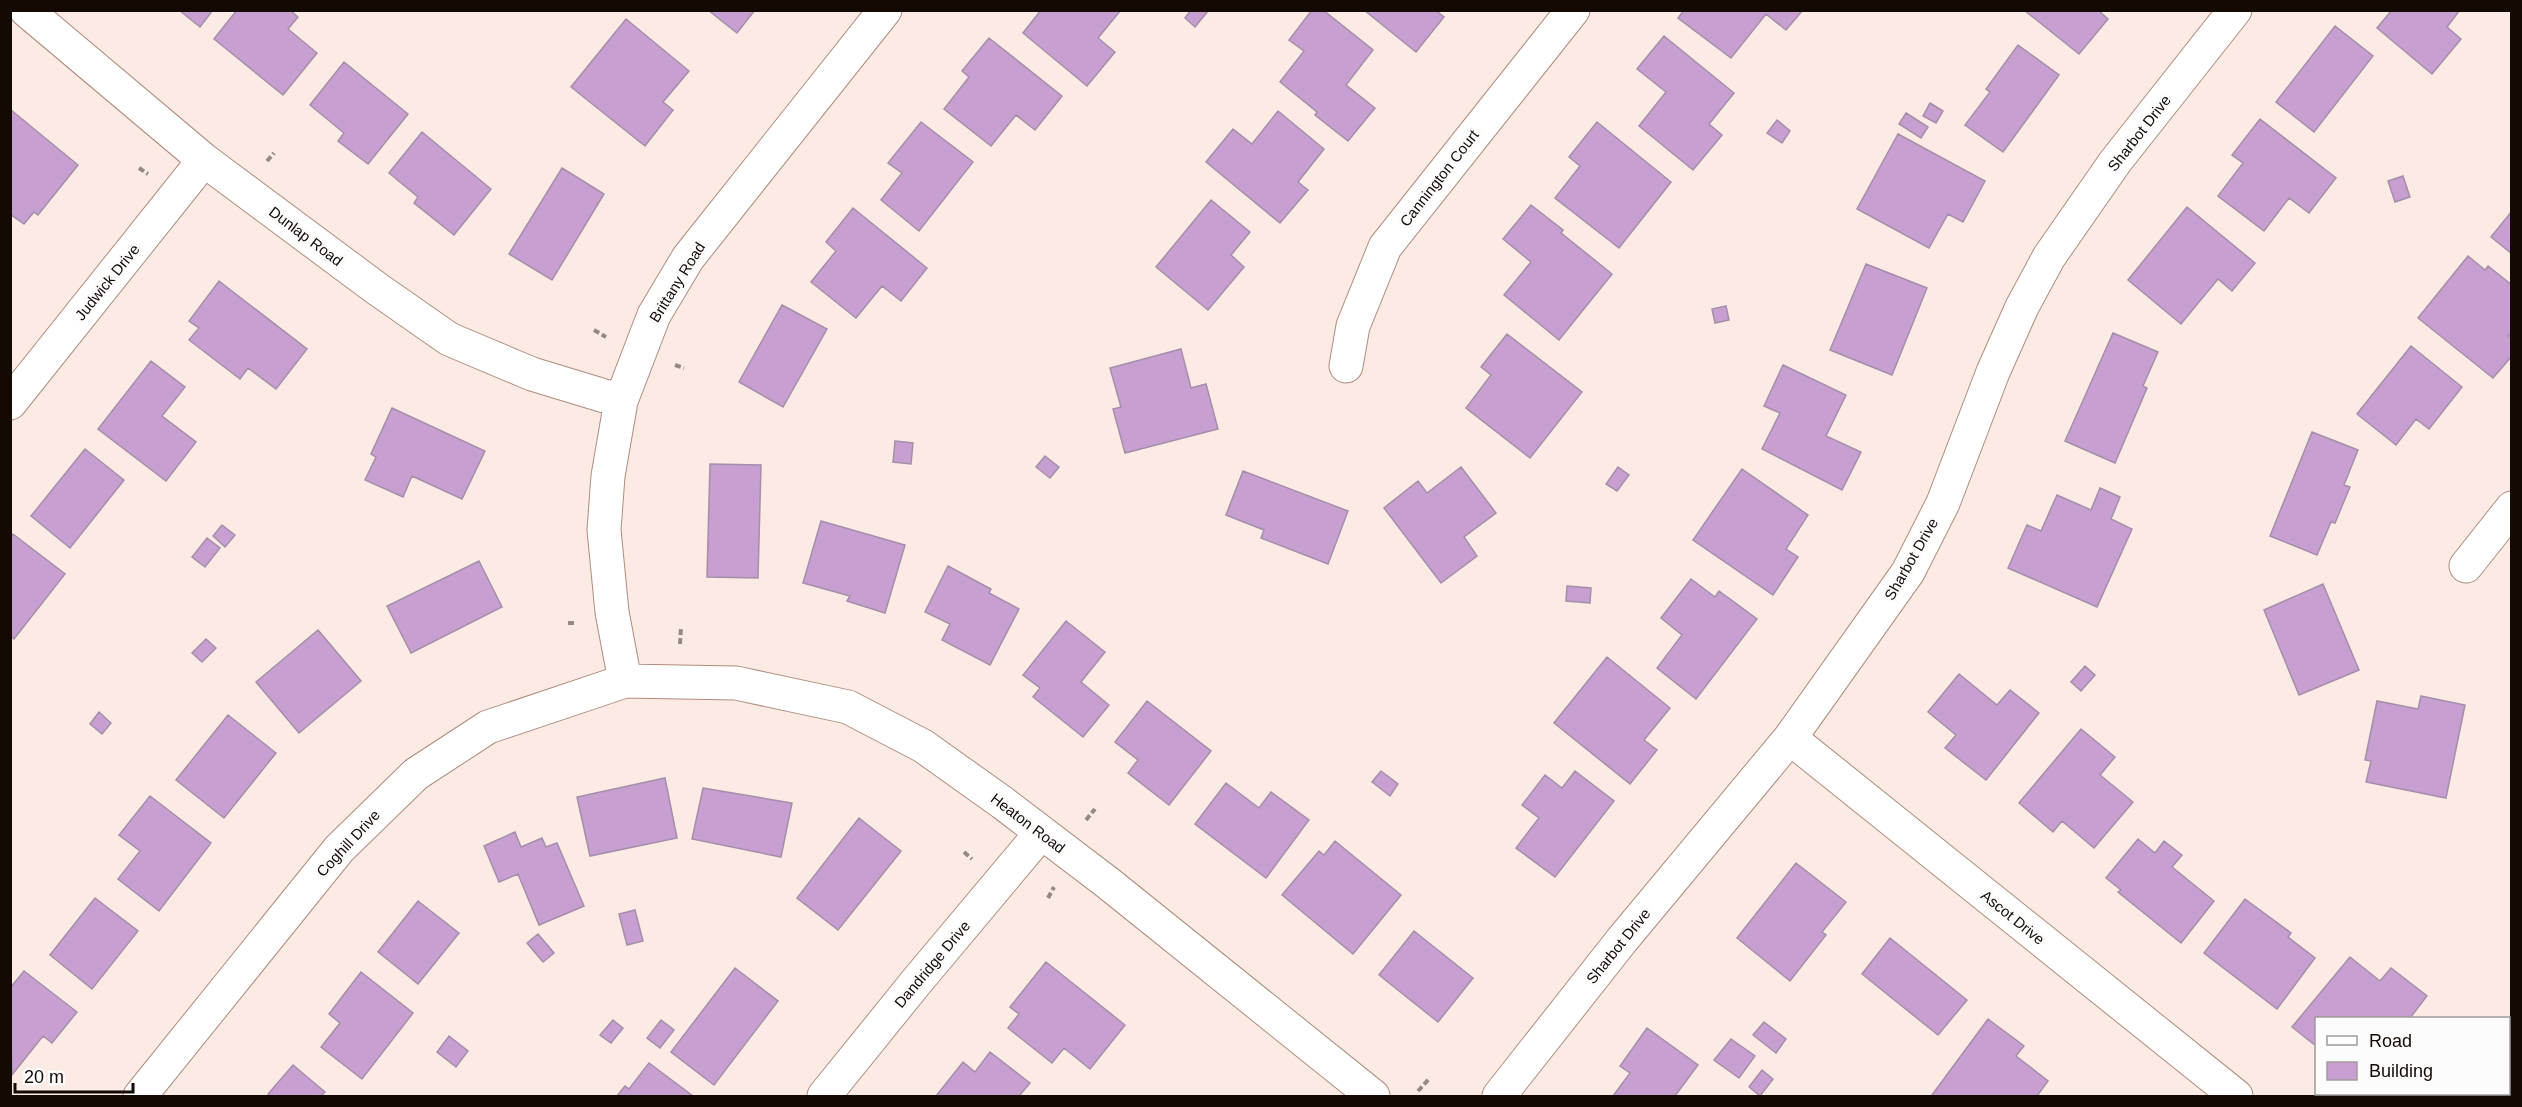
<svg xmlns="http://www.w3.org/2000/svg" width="2522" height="1107" font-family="Helvetica,sans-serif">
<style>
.building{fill:#c79fd0;stroke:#a58eaa;stroke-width:1.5}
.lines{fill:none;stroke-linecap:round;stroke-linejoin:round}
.minor-casing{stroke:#b08c7d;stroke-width:35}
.path{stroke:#968882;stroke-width:4;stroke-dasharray:6 3;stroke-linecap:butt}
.minor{stroke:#fff;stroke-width:33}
.labels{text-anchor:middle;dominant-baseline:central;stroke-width:6;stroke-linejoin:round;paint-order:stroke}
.street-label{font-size:15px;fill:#150904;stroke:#fcfcfc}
</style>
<rect width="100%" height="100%" fill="#fbebe4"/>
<path class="building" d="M179,10H213L200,27Z
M237,10H290L298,17L288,29L317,53L283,95L214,39Z
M708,10H755L737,33Z
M1041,10H1121L1098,38L1115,52L1087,86L1023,33Z
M1191,10H1209L1195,27L1185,18Z
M1312,10H1323L1373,50L1346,85L1375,108L1348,141L1315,115L1317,112L1280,82L1304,51L1289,40Z
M1364,10H1435L1444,17L1416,52Z
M1684,10H1803L1786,30L1766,14L1731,58L1678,18Z
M2024,10H2098L2108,19L2079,54Z
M2392,10H2460L2447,27L2461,39L2432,74L2377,28Z
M626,19L689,71L663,102L673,110L645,146L571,87Z
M2335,26L2373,56L2314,132L2276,102Z
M1664,36L1734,93L1709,124L1722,135L1693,170L1639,126L1666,92L1637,69Z
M989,38L1062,96L1035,130L1016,115L991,146L944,109L969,77L962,71Z
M2018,45L2059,75L2003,152L1965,125L1990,92L1986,89Z
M344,62L408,114L368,164L338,141L344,133L310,105Z
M1930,103L1943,111L1936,123L1923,116Z
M11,110L78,165L38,215L34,212L24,224L10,214Z
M1278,111L1324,149L1298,182L1308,190L1280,223L1206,162L1233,129L1252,144Z
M1906,113L1928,127L1921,138L1899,124Z
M2260,119L2336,178L2309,213L2289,198L2264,231L2218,196L2243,163L2232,155Z
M1777,120L1790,131L1782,143L1767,133Z
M921,122L973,162L919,231L881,200L902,173L888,163Z
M1597,122L1671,182L1619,248L1555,198L1580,166L1569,157Z
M422,132L491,189L454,235L414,203L418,197L389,173Z
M1898,134L1985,181L1963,222L1948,214L1929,248L1857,209Z
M562,168L604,194L552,280L509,254Z
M2403,176L2410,197L2395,202L2388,181Z
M1211,200L1250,232L1231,255L1244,267L1208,310L1156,267Z
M1531,205L1563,230L1561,233L1612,274L1559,340L1504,295L1531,262L1503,239Z
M2187,207L2255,263L2232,291L2218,279L2181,324L2128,280Z
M853,208L927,268L901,301L882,286L856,318L811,282L836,251L826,242Z
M2512,211V254L2491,237Z
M2468,256L2485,270L2488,266L2512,285V333L2508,336L2512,339V356L2493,378L2418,318Z
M1866,264L1927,288L1892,375L1830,350Z
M219,281L307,349L276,389L248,368L240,379L189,340L199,328L189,321Z
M782,305L827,329L783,407L739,382Z
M1726,306L1729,320L1715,323L1712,309Z
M2113,333L2158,352L2143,386L2147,388L2115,463L2065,441Z
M1507,334L1582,392L1530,458L1466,408L1491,375L1481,367Z
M2411,346L2462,387L2429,429L2416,419L2396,445L2357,414Z
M1181,349L1191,388L1206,384L1218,429L1125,453L1113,409L1121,407L1110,368Z
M151,361L185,387L162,416L196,442L166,481L98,429Z
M1783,365L1846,395L1826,436L1861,452L1842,490L1762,449L1780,413L1764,406Z
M392,408L485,451L462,499L412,476L403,497L365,480L376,457L371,454Z
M2312,432L2358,450L2344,485L2350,487L2335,523L2331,522L2317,555L2270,536Z
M895,441L913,443L911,464L893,462Z
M85,449L124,480L70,548L31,516Z
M1045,456L1059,467L1050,478L1036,467Z
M710,464L761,465L758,578L707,577Z
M1461,467L1496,513L1464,537L1477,556L1441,583L1384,508L1418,481L1427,493Z
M1618,467L1629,475L1617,491L1606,484Z
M1742,469L1808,515L1786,549L1798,557L1773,595L1693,540Z
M1243,471L1348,511L1328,564L1261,538L1264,530L1226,515Z
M2100,488L2120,497L2111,519L2132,529L2097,607L2008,568L2027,525L2041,531L2057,495L2091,510Z
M821,521L905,545L885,613L847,601L850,596L803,583Z
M222,525L235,535L225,547L213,536Z
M13,534L65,574L14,639L10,636V538Z
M207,538L220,548L205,567L192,557Z
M479,561L502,607L411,653L387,606Z
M948,566L991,589L989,593L1019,609L990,665L942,640L950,624L925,612Z
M1691,579L1715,597L1719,591L1757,619L1696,699L1657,668L1682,635L1661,618Z
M2323,584L2359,670L2299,695L2264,610Z
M1567,586L1591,588L1590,603L1566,601Z
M1066,621L1105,652L1081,682L1109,705L1083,737L1033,697L1040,688L1023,675Z
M318,630L361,681L299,733L256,682Z
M206,639L216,648L202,662L192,653Z
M1607,657L1670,708L1644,740L1657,750L1630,784L1554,723Z
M2085,666L2095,675L2081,691L2071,682Z
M1959,674L1997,705L2010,690L2039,713L1986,780L1945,748L1956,735L1928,712Z
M2421,696L2465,705L2446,798L2366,782L2371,761L2365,760L2377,701L2418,709Z
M1147,701L1211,751L1169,805L1128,773L1138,760L1115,742Z
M99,712L111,723L102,734L90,724Z
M228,715L276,753L224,818L176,780Z
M2081,729L2115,757L2100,775L2133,802L2094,848L2062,821L2053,832L2019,803Z
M1381,771L1398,784L1390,796L1372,782Z
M1575,771L1614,801L1555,877L1516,848L1539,818L1522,805L1545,775L1562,788Z
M665,778L677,838L590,856L577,797Z
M1226,783L1259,808L1271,792L1309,820L1266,878L1195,824Z
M703,788L792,803L781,857L692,839Z
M150,796L211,843L159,911L118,879L140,851L119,835Z
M859,818L901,851L838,930L797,898Z
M515,832L521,847L542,838L546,847L557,843L584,906L539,925L518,874L499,882L484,846Z
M2138,839L2155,853L2164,841L2182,855L2172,867L2214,901L2181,943L2118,892L2121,890L2106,878Z
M1335,841L1401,895L1353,954L1282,895L1319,851L1324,855Z
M1796,863L1846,902L1822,932L1826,935L1790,981L1737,938Z
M95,898L138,931L92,989L50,955Z
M2245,899L2291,933L2288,937L2315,958L2277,1009L2204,953Z
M418,901L459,933L418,984L378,952Z
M635,910L643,941L627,945L619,914Z
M1414,931L1473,978L1438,1022L1379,975Z
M538,934L554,953L543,962L527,943Z
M1890,938L1967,1000L1938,1035L1862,974Z
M2350,957L2380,981L2391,968L2427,996L2410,1018H2316V1046L2292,1027Z
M1046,962L1125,1025L1090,1069L1064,1048L1052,1063L1008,1028L1019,1014L1010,1007Z
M735,968L778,1001L714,1085L671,1052Z
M24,971L77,1012L52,1043L43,1036L12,1075L10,988Z
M361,972L413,1013L362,1079L321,1047L340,1023L329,1014Z
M1988,1019L2024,1046L2016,1056L2048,1081L2037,1096H1933L1932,1095Z
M613,1020L623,1028L611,1043L600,1035Z
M661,1020L674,1030L660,1048L647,1038Z
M1764,1022L1786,1039L1776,1053L1753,1035Z
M1647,1028L1698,1065L1675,1096H1613L1630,1073L1620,1066Z
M449,1036L468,1051L456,1067L437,1052Z
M1731,1039L1755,1056L1739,1078L1714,1060Z
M990,1052L1030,1083L1019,1096H936L963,1062L975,1072Z
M649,1063L693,1096H617L625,1086L629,1089Z
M293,1065L325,1092L321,1096H271L268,1094Z
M1762,1070L1773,1079L1760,1096L1749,1087Z"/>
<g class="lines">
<defs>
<path id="minor" d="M26,10L204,160L376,288L449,339L532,374L621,401
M1346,366L1353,326L1385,247L1573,10
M10,403L204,160
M2466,566L2512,508
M625,681L612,612L604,530L608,476L621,401L654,315L688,258L885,10
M1790,738L2236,1096
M140,1096L339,849L416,774L488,727L625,681L736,683L848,707L923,746L1003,803L1108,883L1373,1096
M824,1096L917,981L1041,833
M1499,1096L1622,940L1790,738L1908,572L1943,503L1993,372L2022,307L2049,257L2115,162L2235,10"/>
</defs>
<use href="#minor" class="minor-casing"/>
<path class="path" d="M267,161L274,153
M139,168L148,174
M594,330L606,337
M675,365L684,368
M568,623H577
M680,644L681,627
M1086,820L1095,809
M964,852L972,859
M1048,898L1054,887
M1418,1091L1430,1078"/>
<use href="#minor" class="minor"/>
</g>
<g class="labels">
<g class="street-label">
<text transform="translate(2139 133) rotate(-52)">Sharbot Drive</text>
<text transform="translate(1439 178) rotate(-52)">Cannington Court</text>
<text transform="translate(306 236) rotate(37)">Dunlap Road</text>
<text transform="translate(107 282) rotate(-51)">Judwick Drive</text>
<text transform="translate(677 282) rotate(-58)">Brittany Road</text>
<text transform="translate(1911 559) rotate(-60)">Sharbot Drive</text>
<text transform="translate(1028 823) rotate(37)">Heaton Road</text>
<text transform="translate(348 843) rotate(-47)">Coghill Drive</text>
<text transform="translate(2013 917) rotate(39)">Ascot Drive</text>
<text transform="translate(1618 946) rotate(-51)">Sharbot Drive</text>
<text transform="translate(932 964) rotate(-50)">Dandridge Drive</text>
</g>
</g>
<rect width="2522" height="1107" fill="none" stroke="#150904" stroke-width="24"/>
<rect x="2315" y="1017" width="195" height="78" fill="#fcfcfc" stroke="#a09b99" stroke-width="1.5"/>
<rect x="2327" y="1036" width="30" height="9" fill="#ffffff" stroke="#a09b99" stroke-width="1.5"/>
<text x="2369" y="1047" font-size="18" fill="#150904">Road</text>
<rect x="2327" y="1062" width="30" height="18" fill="#c79fd0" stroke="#a09b99" stroke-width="1.5"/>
<text x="2369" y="1077" font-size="18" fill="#150904">Building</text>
<path d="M15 1083v9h118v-9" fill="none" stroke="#150904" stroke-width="3"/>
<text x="24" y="1083" font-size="18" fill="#150904" stroke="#fcfcfc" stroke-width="4.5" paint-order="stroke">20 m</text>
</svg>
